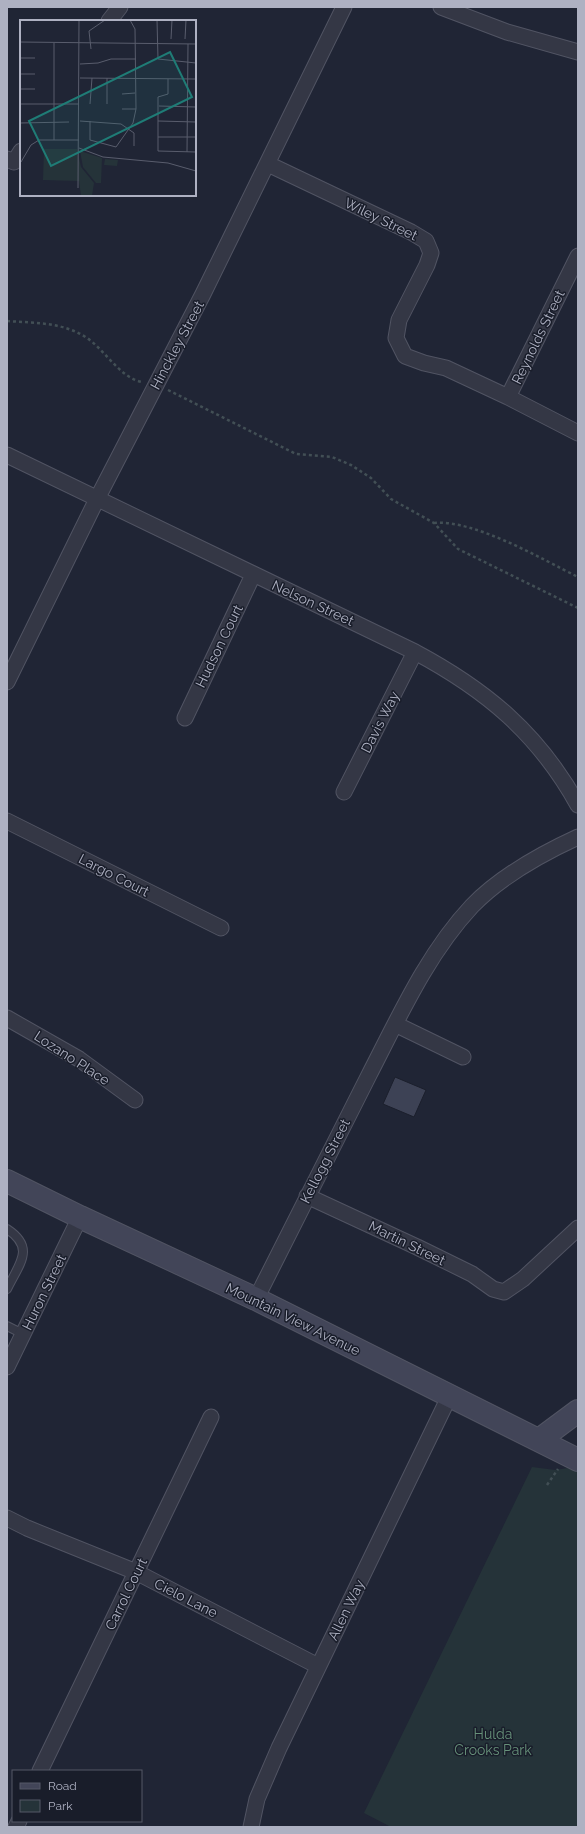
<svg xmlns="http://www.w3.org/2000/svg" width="585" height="1834" font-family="Raleway,sans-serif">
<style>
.green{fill:#253339}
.building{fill:#3d4255;stroke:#1b1f2c}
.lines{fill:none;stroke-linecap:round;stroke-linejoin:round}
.lane-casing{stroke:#515463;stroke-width:10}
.street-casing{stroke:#515463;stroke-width:17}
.secondary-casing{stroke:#515463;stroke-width:24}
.path{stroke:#424f55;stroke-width:2.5;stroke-dasharray:3 3;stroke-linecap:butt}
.lane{stroke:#343745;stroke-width:8}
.street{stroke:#343745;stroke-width:15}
.secondary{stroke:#424558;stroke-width:22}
.labels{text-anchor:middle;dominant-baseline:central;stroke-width:3;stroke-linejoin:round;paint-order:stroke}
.street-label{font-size:14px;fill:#aeb1c2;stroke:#191d2a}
.park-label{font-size:14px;fill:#67917a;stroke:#191d2a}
.inset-road{fill:none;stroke:#595d6d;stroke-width:1}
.view{fill:#1f7c76;fill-opacity:0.15;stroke:#1f7c76;stroke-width:2}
.inset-edge{fill:none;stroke:#aeb1c2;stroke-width:2}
</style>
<rect width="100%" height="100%" fill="#202535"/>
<path class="green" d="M532,1467L555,1470L568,1468L578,1472V1827H391L364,1813Z"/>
<path class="building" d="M395,1077L426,1090L414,1117L383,1104Z"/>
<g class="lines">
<defs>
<path id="lane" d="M7,1229C36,1248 19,1264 7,1289
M7,1326L23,1334"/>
<path id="street" d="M441,7L507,32L578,52
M109,21L120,7
M7,159L14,162L21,151
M268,164L411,232L426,241L431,253L427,265L399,320L396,338L405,356L424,363L446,368L508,397L578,433
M508,397L578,256
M7,455L415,652C486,690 538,733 578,805
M7,682L97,499L203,294L344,7
M185,718L253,575
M344,792L415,652
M7,821L221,928
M7,1018L79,1059L135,1100
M395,1024L463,1057
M307,1196L417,1247L472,1274L493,1289L504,1292L523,1279L578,1228
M256,1299C294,1224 331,1150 369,1075C399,1017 427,954 472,906C501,876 541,854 578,837
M7,1367L80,1217
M7,1518L27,1528L136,1572L318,1666
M40,1771L211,1417
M16,1827L19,1821
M251,1827L257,1799L279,1748L449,1397"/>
<path id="secondary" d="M7,1181L80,1217L256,1299L578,1460
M539,1440L578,1411"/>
</defs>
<use href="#lane" class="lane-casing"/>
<use href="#street" class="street-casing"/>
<use href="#secondary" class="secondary-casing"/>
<path class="path" d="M7,321C35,323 63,322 87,338C105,350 120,378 142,382
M168,390L296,454L332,457L351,465L371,478L391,499L434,523L458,549L578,608
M434,523C473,519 542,559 578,577
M547,1485L558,1469"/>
<use href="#lane" class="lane"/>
<use href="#street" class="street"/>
<use href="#secondary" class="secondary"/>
</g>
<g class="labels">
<g class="street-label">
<text transform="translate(381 219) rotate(26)">Wiley Street</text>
<text transform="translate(538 337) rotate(-64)">Reynolds Street</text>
<text transform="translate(177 345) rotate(-62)">Hinckley Street</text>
<text transform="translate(313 603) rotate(25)">Nelson Street</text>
<text transform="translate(219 646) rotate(-64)">Hudson Court</text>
<text transform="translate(380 722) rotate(-63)">Davis Way</text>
<text transform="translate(114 875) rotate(27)">Largo Court</text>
<text transform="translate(72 1058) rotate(33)">Lozano Place</text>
<text transform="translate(325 1161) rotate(-63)">Kellogg Street</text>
<text transform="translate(407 1243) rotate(26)">Martin Street</text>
<text transform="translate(44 1292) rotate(-64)">Huron Street</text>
<text transform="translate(293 1319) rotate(26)">Mountain View Avenue</text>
<text transform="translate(126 1594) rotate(-64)">Carrol Court</text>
<text transform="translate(186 1598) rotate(27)">Cielo Lane</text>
<text transform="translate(346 1610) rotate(-64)">Allen Way</text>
</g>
<g class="park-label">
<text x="493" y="1734">Hulda<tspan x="493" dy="16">Crooks Park</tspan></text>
</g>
</g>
<g transform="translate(20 20)">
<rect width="176" height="176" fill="#202535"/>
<path d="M24,129H57L61,147L74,163L72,176H61L59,161L23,160ZM60,131L82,138L81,163H76L63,147ZM85,139L98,140L97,146L84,145Z" fill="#253339"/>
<path class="inset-road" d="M137,0L138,39L176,43M151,19L152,0M165,19L166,0M0,22L176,24M34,23V120M71,29L69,11L85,0M0,38H15M60,44L78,43L91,39H116M0,54H15M60,58L176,59M148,59V74L138,77V131L176,132M0,69H15M102,74L115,73M0,84H59M70,84L72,58M87,84V58M139,86L176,87M102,89H116M60,101L101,104L114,113V126M70,101V120L96,127L113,103L116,89L115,9L110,0M138,101L176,102M0,103L49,102M138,117H176M59,128L83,137L148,143L176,151M167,132L168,24M1,142L11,125L19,120H59M58,168L59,0"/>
<path class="view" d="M150,32L172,77L31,146L9,101Z"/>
<rect width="176" height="176" class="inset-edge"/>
</g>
<rect width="585" height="1834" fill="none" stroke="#aeb1c2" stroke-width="16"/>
<rect x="12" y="1770" width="130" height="52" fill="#191d2a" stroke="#555867"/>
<rect x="20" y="1783" width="20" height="6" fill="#424558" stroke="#555867"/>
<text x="48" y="1790" font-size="12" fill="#aeb1c2">Road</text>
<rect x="20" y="1800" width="20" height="12" fill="#253339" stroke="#555867"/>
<text x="48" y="1810" font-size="12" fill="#aeb1c2">Park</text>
</svg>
